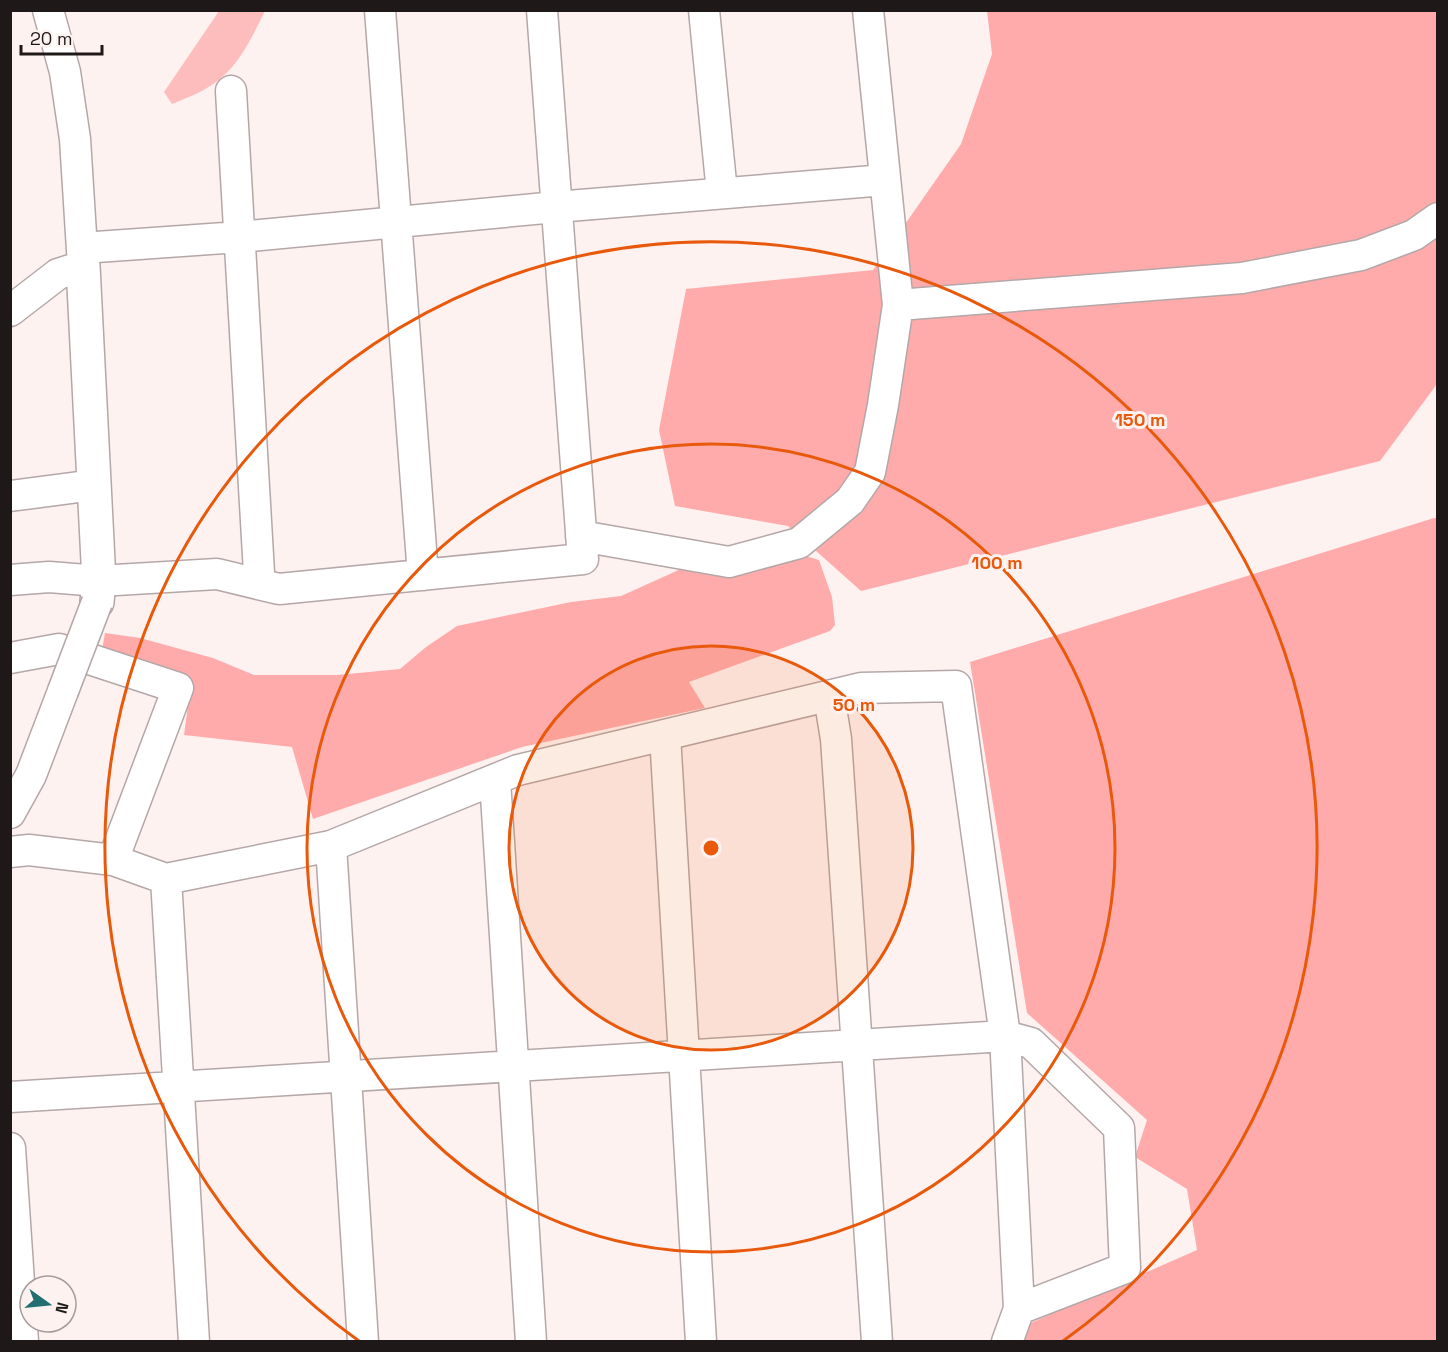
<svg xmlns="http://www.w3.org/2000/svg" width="1448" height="1352" font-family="'Space Grotesk',sans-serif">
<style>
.green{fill:#febdbd}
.forest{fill:#ffabab}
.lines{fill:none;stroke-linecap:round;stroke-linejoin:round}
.street-casing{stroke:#b5a7a7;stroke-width:33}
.secondary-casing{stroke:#b5a7a7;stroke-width:36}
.street{stroke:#fff;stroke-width:30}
.secondary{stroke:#fff;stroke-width:33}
.street-bridge-casing{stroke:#b5a7a7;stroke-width:33;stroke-linecap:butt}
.street-bridge{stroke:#fff;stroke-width:30}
.ring{fill:none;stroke:#e8590c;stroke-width:3}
.centre{fill:#e8590c;stroke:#fef2f1;stroke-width:3}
.ring-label{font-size:18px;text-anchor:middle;font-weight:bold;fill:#e8590c;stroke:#fef2f1;stroke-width:6;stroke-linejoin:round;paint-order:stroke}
</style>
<rect width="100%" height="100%" fill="#fef2f1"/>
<path class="green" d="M219,11H265C250,41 237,71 207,88C196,95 183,99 172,104L164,92Z"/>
<path class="forest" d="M987,11H1437V384L1380,461L861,591L788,526L675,506L659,430L686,289L873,270L961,144L992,54Z
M1434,518H1437V1341H1021L1026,1325L1197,1250L1187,1189L1135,1157L1147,1120L1027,1013L970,662Z
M793,552L819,560L832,597L835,625L830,631L689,682L705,708L522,747L313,819L292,747L184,735L191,683L102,650L105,633L140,638L213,658L254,675H337L400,669L426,647L457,626L571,602L621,596L692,564Z"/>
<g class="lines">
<defs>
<path id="street" d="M380,10L423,575
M704,10L722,193
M231,91L259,573L256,583
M82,248L239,237L556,207L885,180
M898,305L1242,278L1361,255L1414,235L1438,218
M10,311L58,274L83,266L75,139L65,72L48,10
M10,496L94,485
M581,536L729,562L799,543L850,501L870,472L883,405L898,305L868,10
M10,580L49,577L99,581L217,574L279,589L583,559L542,10
M10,658L59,649L178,688L113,860
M829,696L836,739L877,1342
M665,735L701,1342
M495,780L531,1342
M10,813L31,775L63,691
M331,846L363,1342
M10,852L29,850L113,860L166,879L331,846L518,770L861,688L956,686L1005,1036L1019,1309L1007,1342
M166,879L194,1342
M10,1097L1005,1036L1031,1043L1119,1128L1125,1268L1019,1309
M10,1148L23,1342"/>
<path id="secondary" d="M83,266L99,581L97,602"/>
</defs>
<use href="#street" class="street-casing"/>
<use href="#secondary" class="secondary-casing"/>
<use href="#street" class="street"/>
<use href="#secondary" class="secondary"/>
<defs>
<path id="street-bridge" d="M63,691L97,602"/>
</defs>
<use href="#street-bridge" class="street-bridge-casing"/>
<use href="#street-bridge" class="street-bridge"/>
</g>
<circle cx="711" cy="848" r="202" fill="#e8590c" fill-opacity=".12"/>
<g class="ring">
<circle cx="711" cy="848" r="202"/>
<circle cx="711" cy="848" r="404"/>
<path d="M359 1341A606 606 0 1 1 1063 1341"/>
</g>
<circle cx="711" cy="848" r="9" class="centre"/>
<g class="ring-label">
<text x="1140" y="426">150 m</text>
<text x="997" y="569">100 m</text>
<text x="854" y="711">50 m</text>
</g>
<rect width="1448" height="1352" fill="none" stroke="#1e1818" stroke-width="24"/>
<g transform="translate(48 1304) rotate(105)"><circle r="28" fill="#fef2f1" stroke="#a49b9a" stroke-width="1.5"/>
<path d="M0-4.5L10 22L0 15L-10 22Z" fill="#226e71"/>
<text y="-9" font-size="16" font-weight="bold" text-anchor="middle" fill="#1e1818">N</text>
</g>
<path d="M21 45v9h81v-9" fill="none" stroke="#1e1818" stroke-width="3"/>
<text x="30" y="45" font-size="18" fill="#1e1818" stroke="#fef2f1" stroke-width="4.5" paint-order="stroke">20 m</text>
</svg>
